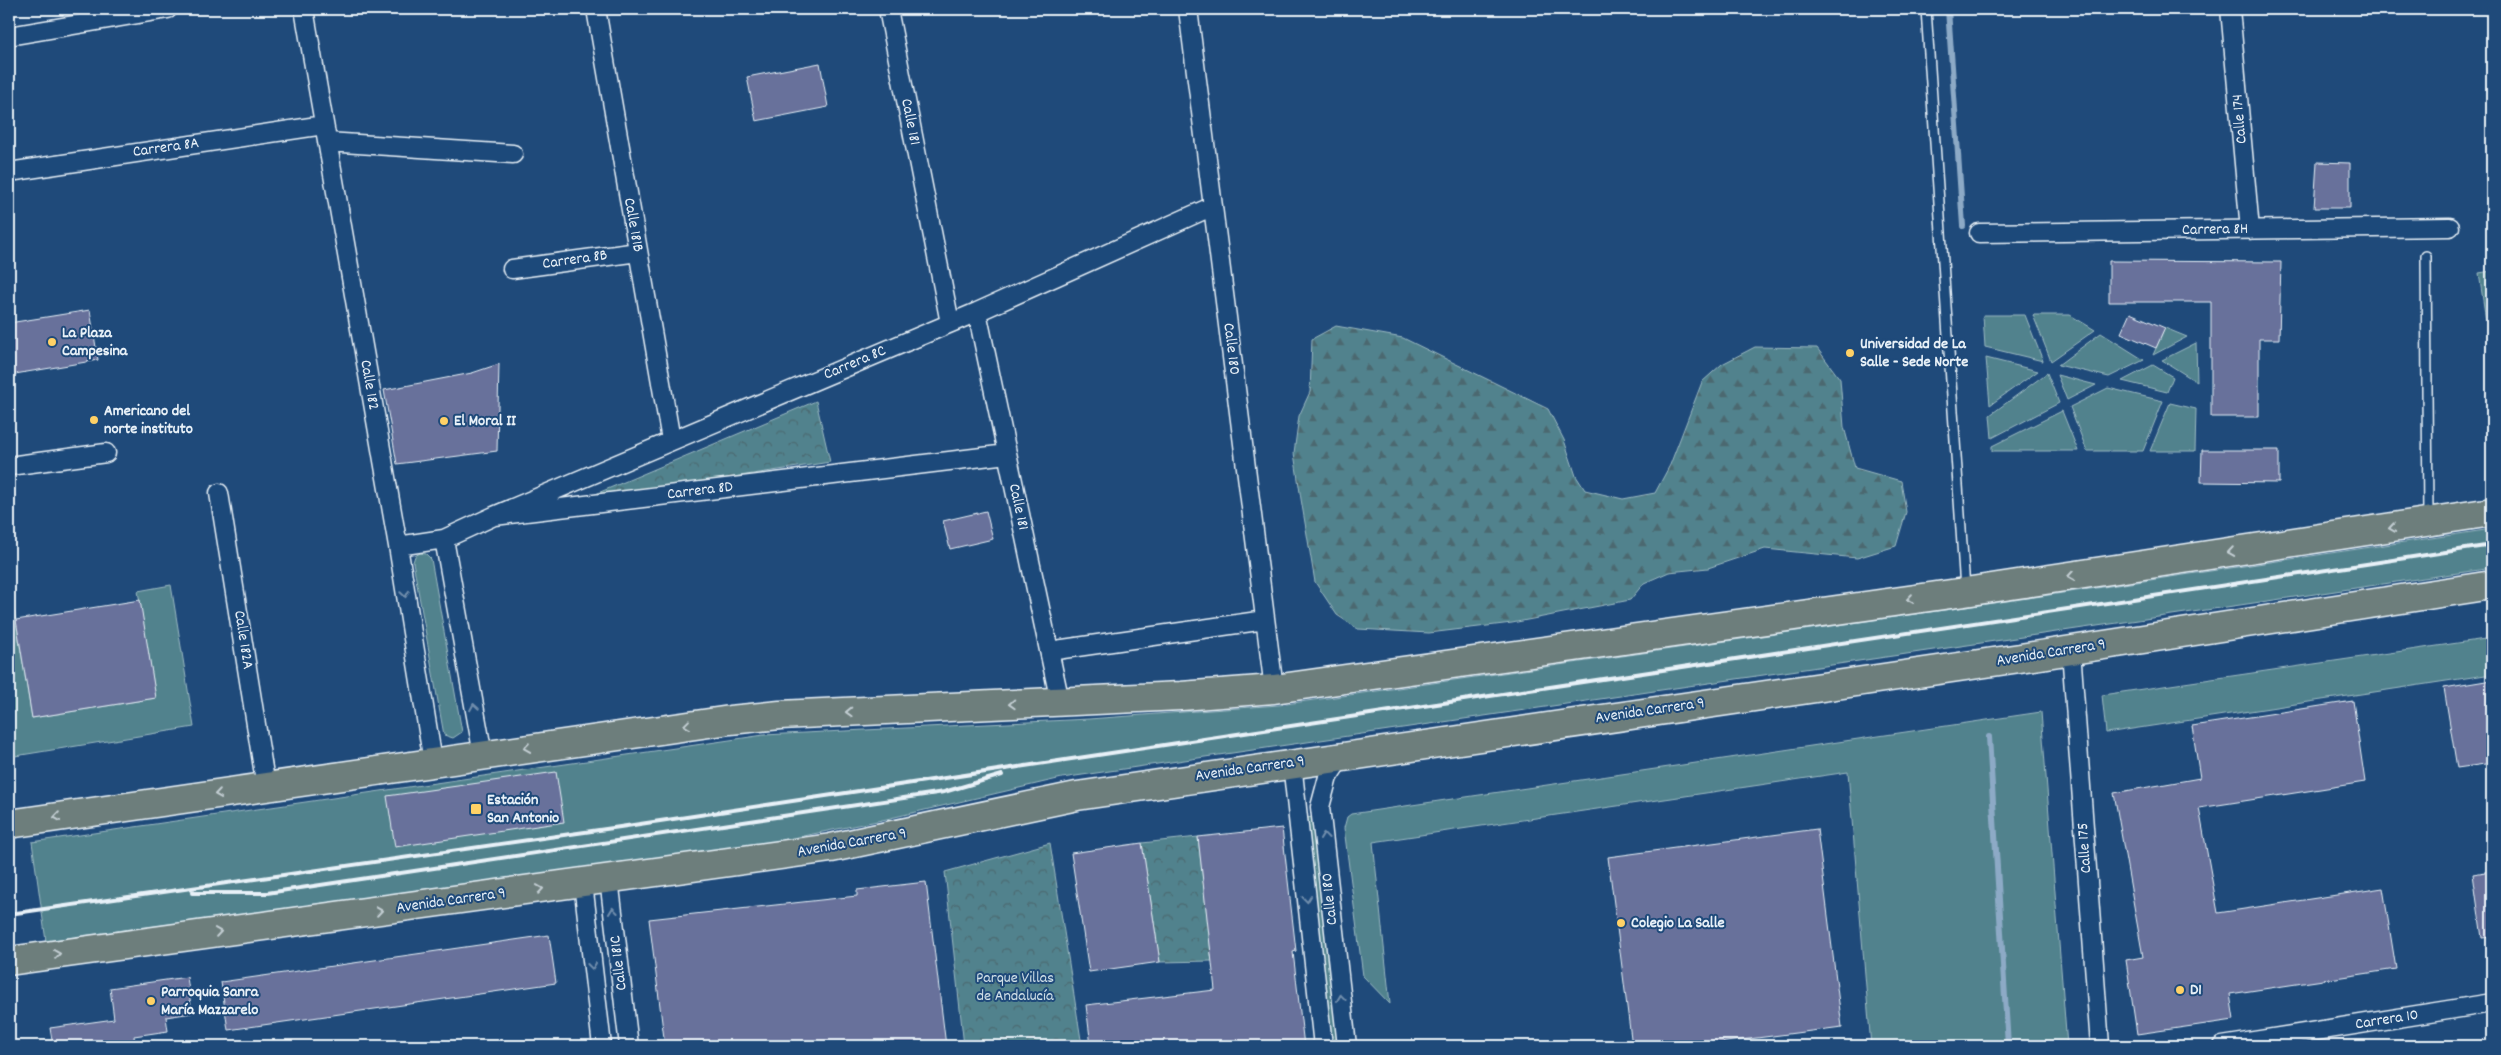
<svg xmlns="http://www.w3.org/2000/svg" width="2501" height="1055" font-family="Dekko,sans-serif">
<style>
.grass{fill:#51828d;stroke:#9cbac2}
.forest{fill:url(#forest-firs);stroke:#9cbac2}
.park{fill:url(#park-crowns);stroke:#9cbac2}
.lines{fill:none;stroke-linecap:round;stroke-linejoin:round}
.stream{stroke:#8daac6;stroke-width:6}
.building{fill:#67719b;stroke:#e8f1f8}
.service-casing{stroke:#e8f1f8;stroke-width:12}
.minor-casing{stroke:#e8f1f8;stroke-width:21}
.primary-casing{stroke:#e8f1f8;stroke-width:31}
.service{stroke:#1f4a7a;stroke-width:9}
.minor{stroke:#1f4a7a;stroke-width:18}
.primary{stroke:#6d7e7c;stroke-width:28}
.rail{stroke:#e8f1f8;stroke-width:4}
.oneway{stroke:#c3ced3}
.oneway2{stroke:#6f8dac}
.poi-dot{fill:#ffd166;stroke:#1f4a7a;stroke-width:2}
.labels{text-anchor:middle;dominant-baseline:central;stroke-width:4;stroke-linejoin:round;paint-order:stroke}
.street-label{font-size:16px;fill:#e8f1f8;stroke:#1f4a7a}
.poi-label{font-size:16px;font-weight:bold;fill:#e8f1f8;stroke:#1f4a7a;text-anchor:start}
.park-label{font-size:16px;fill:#d1e0e8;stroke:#1f4a7a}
</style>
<defs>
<pattern id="forest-firs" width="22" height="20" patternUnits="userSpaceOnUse" patternTransform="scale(1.25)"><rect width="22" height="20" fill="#51828d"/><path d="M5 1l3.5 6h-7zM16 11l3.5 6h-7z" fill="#4c686f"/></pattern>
<pattern id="park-crowns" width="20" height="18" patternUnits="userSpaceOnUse" patternTransform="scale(1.25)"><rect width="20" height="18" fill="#51828d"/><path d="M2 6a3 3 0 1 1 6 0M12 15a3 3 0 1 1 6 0" fill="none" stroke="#4c686f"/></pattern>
</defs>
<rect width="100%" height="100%" fill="#1f4a7a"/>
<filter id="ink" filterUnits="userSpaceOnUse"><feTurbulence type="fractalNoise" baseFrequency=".02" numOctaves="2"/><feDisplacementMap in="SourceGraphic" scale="10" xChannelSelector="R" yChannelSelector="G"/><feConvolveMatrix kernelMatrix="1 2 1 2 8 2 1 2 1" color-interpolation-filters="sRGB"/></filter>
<g filter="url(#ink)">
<path class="grass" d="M2492,271V362L2479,273Z
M1983,315H2025L2043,361L1985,347Z
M2033,315H2070L2095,330L2051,361Z
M2165,328L2187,337L2153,355Z
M2101,333L2144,360L2109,377L2058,365Z
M2196,343L2197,382L2162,360Z
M1986,358L2038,371L1990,405Z
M2153,365L2173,377L2167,392L2122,381Z
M2047,373L2059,403L1992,438L1990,415Z
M2057,375L2096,385L2067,400Z
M2108,388L2163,401L2143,451H2087L2070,407Z
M2170,403L2196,409L2195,451H2150Z
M2062,411L2078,451H1992V446Z
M2492,529V568L1062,778L882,820L778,841L46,941L32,842L764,735L1089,719L1279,705L2063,593Z
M420,553L426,554L431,559L462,732L453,738L444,735L413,562L415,556Z
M171,585L194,727L15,756L9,720V611L14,610L32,718L156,698L138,591Z
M2492,638V674L2106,733L2102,695Z
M2041,712L2067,1046H1871L1848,772L1373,842L1390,1004L1363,976L1344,828L1347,817L1351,814Z
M1314,817L1339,1046H1330L1305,818Z"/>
<path class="forest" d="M1336,326L1403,338L1548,409L1564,440L1576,476L1585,490L1623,499L1655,493L1670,465L1702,382L1722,364L1755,347L1817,348L1840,379L1844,427L1855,468L1901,481L1906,512L1896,546L1857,558L1765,549L1708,568L1669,572L1644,583L1630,600L1512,623L1429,633L1358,629L1337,615L1315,582L1301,499L1294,453L1299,416L1310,392L1312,339Z"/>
<path class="park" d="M816,401L830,462L579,501Z
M1198,837L1212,961L1160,962L1142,843Z
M1050,843L1082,1046H964L945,872Z"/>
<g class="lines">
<path class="stream" d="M1948,9L1963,226
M1989,737L2008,1046"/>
</g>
<path class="building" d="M820,63L828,107L756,121L747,77Z
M2317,162L2350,163V208H2314Z
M2109,261L2281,262L2279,339H2259V417H2211V302H2109Z
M90,310L98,360L9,375V323Z
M2130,313L2165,328L2156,348L2121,333Z
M499,364L497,451L397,464L384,390L472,373Z
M2202,450H2279V483L2201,482Z
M986,511L993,539L950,549L943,521Z
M140,600L156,698L32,718L16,620Z
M2492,680V763L2457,768L2444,688Z
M2353,701L2365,782L2199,808L2218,913L2383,888L2396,969L2230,994L2234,1020L2137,1034L2126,960L2143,957L2114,793L2200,778L2192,726Z
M556,772L564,822L395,847L387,796Z
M1282,828L1296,951L1293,952L1304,1046H1091L1086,1005L1215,990L1198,837Z
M1817,829L1842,1027L1695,1046H1632L1608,857Z
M1142,843L1160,962L1089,972L1071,853Z
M2492,871V937L2482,938L2473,874Z
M926,882L946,1046H665L649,919L857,896V890Z
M549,935L556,983L228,1030L221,982Z
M187,977L192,1013L166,1017L168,1031L134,1036L135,1046H53L50,1028L114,1019L110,988Z"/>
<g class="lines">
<defs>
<path id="service" d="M1926,9L1965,589
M2426,256L2428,518"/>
<path id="minor" d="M304,9L398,546L433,762
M596,9L671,440
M888,9L950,323
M1188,9L1274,689
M2230,9L2250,230
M9,36L168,9
M327,142L513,154
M9,172L324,125
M1979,233L2450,227
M512,269L638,252
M977,312L1060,702
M9,466L106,453
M219,493L266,787
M494,516L977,312L1213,206
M444,539L483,755
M398,546L444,539L494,516L1007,454
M2071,650L2100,1046
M1049,651L1265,620
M1342,756L1328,777L1320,807L1347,1046
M1292,763L1323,1046
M609,879L629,1046
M583,883L602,1046
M2222,1046L2492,1003"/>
<path id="primary" d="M9,824L730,720L780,715L1181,696L1274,689L1965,592L2492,512
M9,961L831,848L1077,796L2020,658L2492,585"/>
</defs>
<use href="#service" class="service-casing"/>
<use href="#minor" class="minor-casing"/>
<use href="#primary" class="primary-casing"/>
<use href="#service" class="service"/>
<use href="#minor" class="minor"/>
<use href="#primary" class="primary"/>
<path class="rail" d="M192,893H267L944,792L1002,775
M9,914L620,827L2492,545"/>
</g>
<defs><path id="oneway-chevron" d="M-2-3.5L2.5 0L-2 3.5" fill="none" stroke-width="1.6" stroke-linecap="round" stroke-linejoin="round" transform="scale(1.25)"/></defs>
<g class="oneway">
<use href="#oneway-chevron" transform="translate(2392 528) rotate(171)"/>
<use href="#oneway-chevron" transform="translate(2231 552) rotate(171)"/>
<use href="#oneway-chevron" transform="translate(2071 576) rotate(171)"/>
<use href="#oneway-chevron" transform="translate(1910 599) rotate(172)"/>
<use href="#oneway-chevron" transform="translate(1012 704) rotate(177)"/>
<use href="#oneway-chevron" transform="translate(849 712) rotate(178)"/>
<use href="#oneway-chevron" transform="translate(687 725) rotate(173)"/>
<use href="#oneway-chevron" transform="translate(527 748) rotate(172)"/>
<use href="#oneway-chevron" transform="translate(218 794) rotate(172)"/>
<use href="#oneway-chevron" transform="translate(57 817) rotate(172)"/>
<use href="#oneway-chevron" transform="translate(540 889) rotate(-8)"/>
<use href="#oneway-chevron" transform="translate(379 911) rotate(-8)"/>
<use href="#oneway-chevron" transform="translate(218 932) rotate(-8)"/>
<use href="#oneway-chevron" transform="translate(57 954) rotate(-8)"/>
</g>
<g class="oneway2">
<use href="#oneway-chevron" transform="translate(405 594) rotate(81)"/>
<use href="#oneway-chevron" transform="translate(474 707) rotate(-100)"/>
<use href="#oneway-chevron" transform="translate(1324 836) rotate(-96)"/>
<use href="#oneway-chevron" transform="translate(1307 899) rotate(84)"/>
<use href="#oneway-chevron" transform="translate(613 911) rotate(-96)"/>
<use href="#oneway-chevron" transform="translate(592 966) rotate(83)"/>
<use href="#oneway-chevron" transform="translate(1341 998) rotate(-96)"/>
</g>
</g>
<g class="poi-dot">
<circle cx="52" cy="342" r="5"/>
<circle cx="1850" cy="353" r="5"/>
<circle cx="94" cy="420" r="5"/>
<circle cx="444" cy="421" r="5"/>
<rect x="470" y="803" width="12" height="12" rx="2.5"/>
<circle cx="1621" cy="923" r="5"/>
<circle cx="2180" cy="990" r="5"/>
<circle cx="151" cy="1001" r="5"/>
</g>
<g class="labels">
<g class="street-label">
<text transform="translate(2240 119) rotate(-95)">Calle 174</text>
<text transform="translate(910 122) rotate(79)">Calle 181</text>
<text transform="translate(166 148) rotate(-8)">Carrera 8A</text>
<text transform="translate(633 225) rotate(80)">Calle 181B</text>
<text transform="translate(2215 230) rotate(-1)">Carrera 8H</text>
<text transform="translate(575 260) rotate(-8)">Carrera 8B</text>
<text transform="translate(1231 349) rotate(83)">Calle 180</text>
<text transform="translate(855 363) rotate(-23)">Carrera 8C</text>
<text transform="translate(369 385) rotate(80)">Calle 182</text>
<text transform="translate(700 491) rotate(-7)">Carrera 8D</text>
<text transform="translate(1018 507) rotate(78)">Calle 181</text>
<text transform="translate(243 640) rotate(81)">Calle 182A</text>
<text transform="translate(2051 653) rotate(-9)">Avenida Carrera 9</text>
<text transform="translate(1650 711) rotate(-8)">Avenida Carrera 9</text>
<text transform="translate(1250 769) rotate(-8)">Avenida Carrera 9</text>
<text transform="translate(852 843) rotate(-10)">Avenida Carrera 9</text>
<text transform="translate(2085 848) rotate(-94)">Calle 175</text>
<text transform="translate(1330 899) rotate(-96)">Calle 180</text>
<text transform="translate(451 901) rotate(-8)">Avenida Carrera 9</text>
<text transform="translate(619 963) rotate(-97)">Calle 181C</text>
<text transform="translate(2387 1020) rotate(-9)">Carrera 10</text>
</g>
<g class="poi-label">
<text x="62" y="333">La Plaza<tspan x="62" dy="18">Campesina</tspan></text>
<text x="1860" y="344">Universidad de La<tspan x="1860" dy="18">Salle - Sede Norte</tspan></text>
<text x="104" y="411">Americano del<tspan x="104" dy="18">norte instituto</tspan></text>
<text x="454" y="421">El Moral II</text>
<text x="487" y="800">Estación<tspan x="487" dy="18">San Antonio</tspan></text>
<text x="1631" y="923">Colegio La Salle</text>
<text x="2190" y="990">D1</text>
<text x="161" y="992">Parroquia Sanra<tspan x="161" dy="18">María Mazzarelo</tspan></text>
</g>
<g class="park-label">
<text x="1015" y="978">Parque Villas<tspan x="1015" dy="18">de Andalucía</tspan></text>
</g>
</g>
<rect width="2501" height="1055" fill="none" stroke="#1f4a7a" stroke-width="30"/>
<rect x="15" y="15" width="2471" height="1025" fill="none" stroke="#e8f1f8" stroke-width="2" filter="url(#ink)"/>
</svg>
